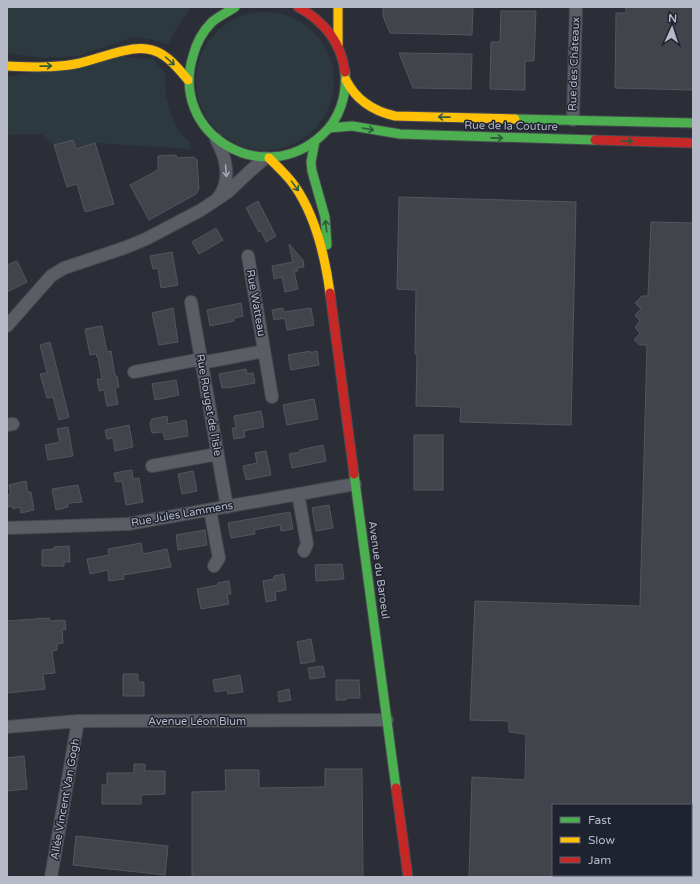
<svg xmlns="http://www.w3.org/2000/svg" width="700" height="884" font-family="'Varela Round',sans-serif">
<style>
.green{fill:#2c3a3f}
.building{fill:#42444b;stroke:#53565d}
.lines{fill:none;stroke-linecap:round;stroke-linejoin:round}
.street-casing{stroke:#47494f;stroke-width:14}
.fast-casing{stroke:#47494f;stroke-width:11}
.slow-casing{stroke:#47494f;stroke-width:11}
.jam-casing{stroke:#47494f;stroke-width:11}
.street{stroke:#5b5d64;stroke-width:12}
.fast{stroke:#4caf50;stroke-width:9}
.slow{stroke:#ffc107;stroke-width:9}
.jam{stroke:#c62828;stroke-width:9}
.oneway{stroke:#315b3d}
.oneway2{stroke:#a4a7b3}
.labels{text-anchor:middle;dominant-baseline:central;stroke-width:3;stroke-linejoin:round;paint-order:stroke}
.street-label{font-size:11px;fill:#b6b9c7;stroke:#1f2330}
</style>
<rect width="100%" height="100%" fill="#2b2e36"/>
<path class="green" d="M7,7H191L176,29L168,45L150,39L133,37L78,56L44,58L7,53Z
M196 81a69 69 0 1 1 138 0a69 69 0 1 1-138 0Z
M123,57L153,59L165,73L166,97L171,114L179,131L190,143L191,149L95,143L76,149L73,140L54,145L41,134L7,135V77Z"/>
<path class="building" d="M383,7H473L472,35L390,33L383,16Z
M626,7H693V90L615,88L616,13H626Z
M501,11H536L534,61H525V90L490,89L491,42H500Z
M399,53L472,54L471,89L413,88Z
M73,140L76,149L95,143L114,204L85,212L77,184L67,187L54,145Z
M176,155L177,158L194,157L197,160L199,189L196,194L149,220L130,185L158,170V156Z
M399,197L576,202L571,425L460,422L461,407L416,406L417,354H415L416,290L397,289Z
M258,201L276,236L266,242L261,231L259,232L246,208Z
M651,222L693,223V805H553V877H469L472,777L525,780L526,734L509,732V721L470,720L475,601L640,606L647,345H640L634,340L640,333L635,327L640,321L635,315L641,309L635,303L642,296H648Z
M216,228L223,240L199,254L192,242Z
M289,244L303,260L304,267L297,268L298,271H294L298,289L285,292L282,277L274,279L272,266L293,262Z
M172,252L178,285L161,288L158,268L153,269L150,256Z
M17,261L27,282L7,292V265Z
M241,303L243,316L234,318V321L210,326L207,310Z
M173,308L178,342L159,345L152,313Z
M283,308L284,312L311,308L314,325L287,330L285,318L274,320L272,310Z
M102,326L107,352L111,351L115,376H117L119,387L115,388L118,404L107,406L104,390L99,391L97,379H102L98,357H97L96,354L90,355L85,329Z
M50,342L69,417L59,420L53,397L47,398L40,374L47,373L40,345Z
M310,351V353L317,351L319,365L291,370L288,355Z
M246,369L247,374L253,373L255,383L228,388V387L222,388L219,374Z
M176,380L179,395L155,400L152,384Z
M314,399L318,419L287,425L283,405Z
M261,411L264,427L244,431L245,437L234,439L232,428H236L234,416Z
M167,416L168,424L186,420L188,436L165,440L163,432L152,433L150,423L152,419Z
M129,425L133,447L115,451L113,438L107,439L105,430Z
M68,427L73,456L48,460L45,445L60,442L57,429Z
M414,435H443V490H414Z
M323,445L326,461L292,468L289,454L300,452V450Z
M266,451L271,475L246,480L243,466L257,463L255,453Z
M132,470L133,479L139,478L143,502L126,505L122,481L116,482L114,473Z
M193,471L197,491L182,494L178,474Z
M26,481L28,492H31L34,510L21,513L20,507L13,509V506L7,507V495L11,494L9,485Z
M78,485L82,502L68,503V507L56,510L52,489Z
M329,505L333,528L316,531L312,508Z
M290,512L293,529L281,531L280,525L254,530L255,534L231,538L228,523Z
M205,530L207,545L178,550L176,535Z
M141,543L143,554L167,549L171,567L123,575L124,579L109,581L108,570L90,574L87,559L109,555L108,549Z
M69,546L70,562H64V566H42V550L54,549V547Z
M342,564L344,579L316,581L315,565Z
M284,574L286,590L275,592L276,600L266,602L263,581L274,579V576Z
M229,581L231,594H227L229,604L201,609L197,589L218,585V583Z
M49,618L50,621L65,620L66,629L62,630L63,643L57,644V650L52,651L55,673L43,674L45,689L7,693V621Z
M311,639L315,661L301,664L297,642Z
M323,666L325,677L310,679L308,668Z
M123,674H138V682H144V696H123Z
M240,675L243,692L228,694L227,690L215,692L213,680Z
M336,680H359L360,698H346V700H336Z
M289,689L291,700L279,702L278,692Z
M24,756L27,789L7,791V758Z
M134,764H145V771H165V794L141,795V804H102V785H107V773H134Z
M325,769H362L363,877H192V792L226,791L225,770H259V788L325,787Z
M76,836L168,846L165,875L73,865Z"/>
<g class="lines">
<defs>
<path id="street" d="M573,120L576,7
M216,139C226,157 232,180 218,198
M248,256L272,397
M191,302L227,507
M7,326L51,276L64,268L124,248L146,239L201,210L228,192L249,172L265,158
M201,363L264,351
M134,372L201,359
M7,425L13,424
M152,466L217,454
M298,494L307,544L304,551
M210,510L219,558L214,566
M7,528L128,524L355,484
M7,727L78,721L387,720
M51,877L78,721"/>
<path id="fast" d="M235,7C228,12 219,16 212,22C203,31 196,44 193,56C169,134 263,190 322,135C340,119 347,95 345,72
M515,119L693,123
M329,128L352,126L400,134L595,140
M315,141L311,162L312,171L325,217L327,245
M354,474L396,788"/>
<path id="slow" d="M338,7V45
M7,66C30,67 53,68 75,64C97,60 126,46 147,49C165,51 177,67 188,80
M346,80C356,100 373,111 395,116L515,119
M269,158C278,167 287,175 294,185C316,216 325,256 330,293"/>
<path id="jam" d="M298,7C324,21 341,42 345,72
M595,140L693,143
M330,293L354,474
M396,788L408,877"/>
</defs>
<use href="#street" class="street-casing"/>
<use href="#fast" class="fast-casing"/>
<use href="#slow" class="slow-casing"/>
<use href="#jam" class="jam-casing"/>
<use href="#street" class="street"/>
<use href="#fast" class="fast"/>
<use href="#slow" class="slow"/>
<use href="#jam" class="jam"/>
</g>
<defs><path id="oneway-shaft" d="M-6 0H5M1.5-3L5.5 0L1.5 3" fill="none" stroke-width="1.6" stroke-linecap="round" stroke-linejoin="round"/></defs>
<g class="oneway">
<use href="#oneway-shaft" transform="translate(170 61) rotate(42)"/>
<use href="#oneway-shaft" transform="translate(46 66) rotate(-1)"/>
<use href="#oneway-shaft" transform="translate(444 117) rotate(-179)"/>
<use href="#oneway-shaft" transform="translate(368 129) rotate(10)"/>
<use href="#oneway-shaft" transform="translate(497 138) rotate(1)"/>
<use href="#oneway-shaft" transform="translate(627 141) rotate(1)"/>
<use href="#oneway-shaft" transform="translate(295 186) rotate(54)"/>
<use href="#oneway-shaft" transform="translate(326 226) rotate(-97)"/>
</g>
<use class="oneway2" href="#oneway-shaft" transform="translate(226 171) rotate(85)"/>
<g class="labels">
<g class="street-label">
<text transform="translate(574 64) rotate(-88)">Rue des Châteaux</text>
<text transform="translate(511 126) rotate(1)">Rue de la Couture</text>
<text transform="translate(256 303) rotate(80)">Rue Watteau</text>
<text transform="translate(209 405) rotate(80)">Rue Rouget de l'Isle</text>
<text transform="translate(182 514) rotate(-10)">Rue Jules Lammens</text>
<text transform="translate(379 570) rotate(82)">Avenue du Baroeul</text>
<text x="197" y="721">Avenue Léon Blum</text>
<text transform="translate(65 799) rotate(-80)">Allée Vincent Van Gogh</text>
</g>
</g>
<rect width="700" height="884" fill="none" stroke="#b6b9c7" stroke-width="16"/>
<rect x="552" y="804" width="140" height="72" fill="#1f2330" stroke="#5b5f6c"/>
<rect x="560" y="817" width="20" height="6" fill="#4caf50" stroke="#5b5f6c"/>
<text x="588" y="824" font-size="12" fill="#b6b9c7">Fast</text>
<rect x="560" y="837" width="20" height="6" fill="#ffc107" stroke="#5b5f6c"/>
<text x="588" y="844" font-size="12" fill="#b6b9c7">Slow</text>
<rect x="560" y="857" width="20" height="6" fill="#c62828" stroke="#5b5f6c"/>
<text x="588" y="864" font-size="12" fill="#b6b9c7">Jam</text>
<g transform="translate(672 28) rotate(3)" stroke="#1f2330" stroke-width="3" paint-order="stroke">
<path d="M0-3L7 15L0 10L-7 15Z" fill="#b6b9c7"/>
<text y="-6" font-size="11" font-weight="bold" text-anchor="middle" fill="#b6b9c7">N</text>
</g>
</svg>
